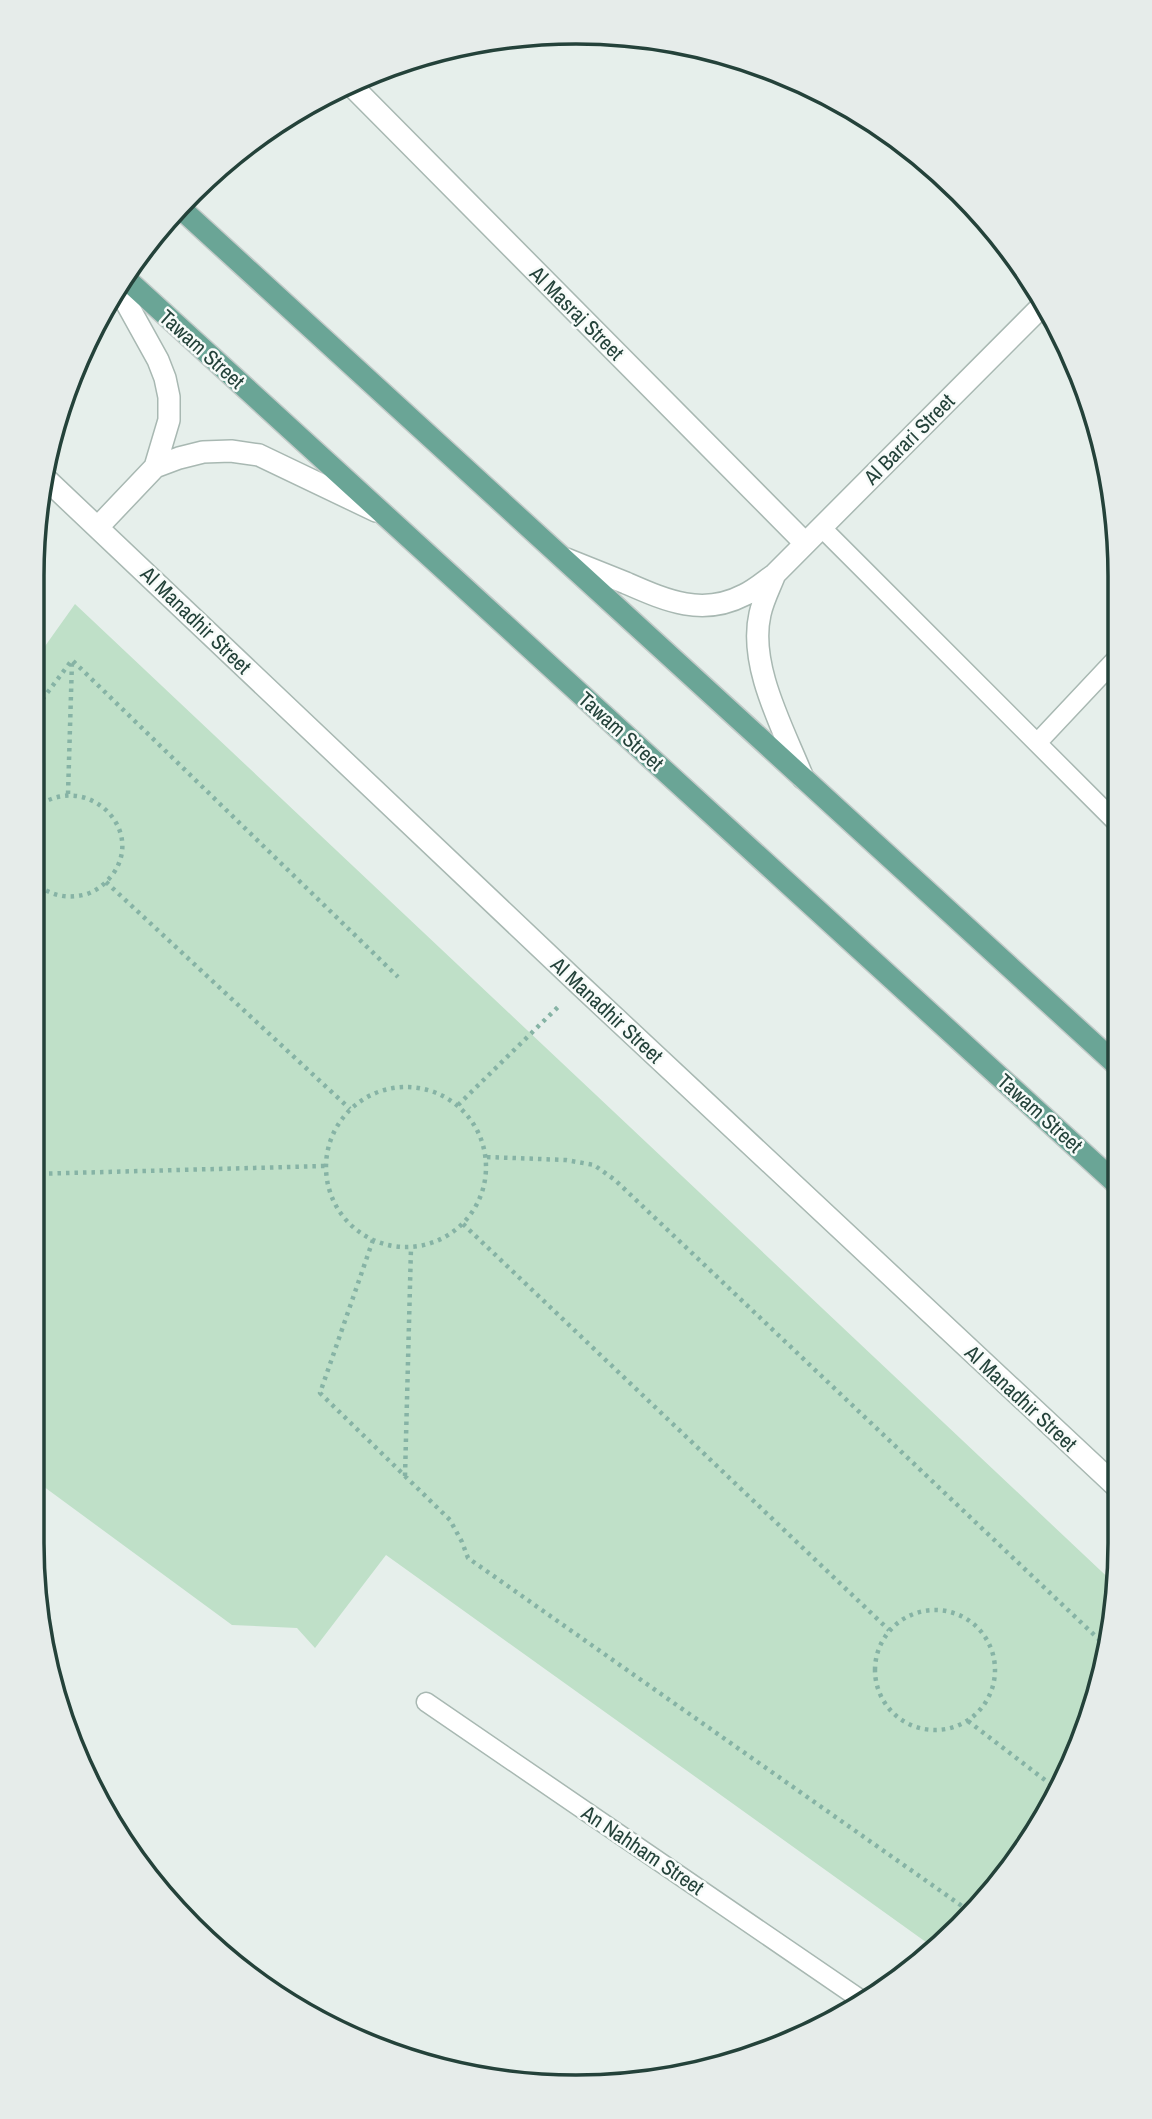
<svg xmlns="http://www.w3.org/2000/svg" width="1152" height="2119" font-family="'Archivo Narrow',sans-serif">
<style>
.green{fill:#bfe0c8}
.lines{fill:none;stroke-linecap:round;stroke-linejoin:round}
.lane-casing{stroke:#a8b8b2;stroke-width:21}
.street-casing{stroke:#a8b8b2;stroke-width:24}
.primary-casing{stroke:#c2cac8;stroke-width:24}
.path{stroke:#86b3a5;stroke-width:4.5;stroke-dasharray:3.5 5;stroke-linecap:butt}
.lane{stroke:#fff;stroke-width:18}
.street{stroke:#fff;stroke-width:21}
.primary{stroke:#6aa596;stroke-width:21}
.labels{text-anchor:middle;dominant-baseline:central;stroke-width:5;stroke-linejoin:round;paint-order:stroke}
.street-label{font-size:21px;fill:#24423a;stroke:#f7fbf9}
.rim{fill:none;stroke:#24423a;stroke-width:3.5}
</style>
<rect width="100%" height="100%" fill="#e6efeb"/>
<path class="green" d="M75,604L1118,1587L1102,1684L1048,1815L937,1950L386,1555L315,1648L297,1628L232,1625L32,1478L33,663Z"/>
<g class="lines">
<defs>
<path id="lane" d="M821,527L1117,823
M1038,742L1116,659
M426,1702L860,1999"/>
<path id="street" d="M349,83L805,543
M155,467L179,458L203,452L231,451L259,455L376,511
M43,476L580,985L1119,1489
M98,527L155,467L169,420V397L165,378L158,360L117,286
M566,559C586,567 606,575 626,583C665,600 702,617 744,595C755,590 765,581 775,574L1044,304
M775,574C770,587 763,600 760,614C748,666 784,730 803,778"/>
<path id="primary" d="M178,206L1118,1066
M124,277L1118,1185"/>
</defs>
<use href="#lane" class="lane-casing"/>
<use href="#street" class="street-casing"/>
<use href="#primary" class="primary-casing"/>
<path class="path" d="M32,713L72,660L398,977
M68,794L72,661
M32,881C49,895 66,900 87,894C98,890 106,883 113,874C147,826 81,767 32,811
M106,882L350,1109
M32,1018C38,1000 38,977 32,959
M326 1167a80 80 0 1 1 160 0a80 80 0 1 1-160 0Z
M458,1105L560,1005
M487,1157L566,1160L594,1165L615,1180L1108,1648
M32,1174L325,1166
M463,1224L889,1630
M373,1240L320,1393L450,1520L462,1542L468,1558L969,1911
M405,1476L411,1247
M875 1670a60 60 0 1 1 120 0a60 60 0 1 1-120 0Z
M968,1721L1058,1790"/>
<use href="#lane" class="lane"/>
<use href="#street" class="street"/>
<use href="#primary" class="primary"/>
</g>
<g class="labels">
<g class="street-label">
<text transform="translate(577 313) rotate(45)">Al Masraj Street</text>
<text transform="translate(202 349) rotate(42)">Tawam Street</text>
<text transform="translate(909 439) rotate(-45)">Al Barari Street</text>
<text transform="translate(196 620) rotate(44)">Al Manadhir Street</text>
<text transform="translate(621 731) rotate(42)">Tawam Street</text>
<text transform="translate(607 1010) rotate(43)">Al Manadhir Street</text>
<text transform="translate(1040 1113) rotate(42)">Tawam Street</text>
<text transform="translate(1021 1398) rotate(43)">Al Manadhir Street</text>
<text transform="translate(643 1850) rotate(34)">An Nahham Street</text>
</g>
</g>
<path d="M0 0H1152V2119H0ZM576 44H576A532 532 0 0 1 1108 576V1543A532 532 0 0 1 576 2075H576A532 532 0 0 1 44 1543V576A532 532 0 0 1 576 44Z" fill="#e6ecea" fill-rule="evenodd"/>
<path class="rim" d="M576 44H576A532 532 0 0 1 1108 576V1543A532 532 0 0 1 576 2075H576A532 532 0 0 1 44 1543V576A532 532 0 0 1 576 44Z"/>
</svg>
